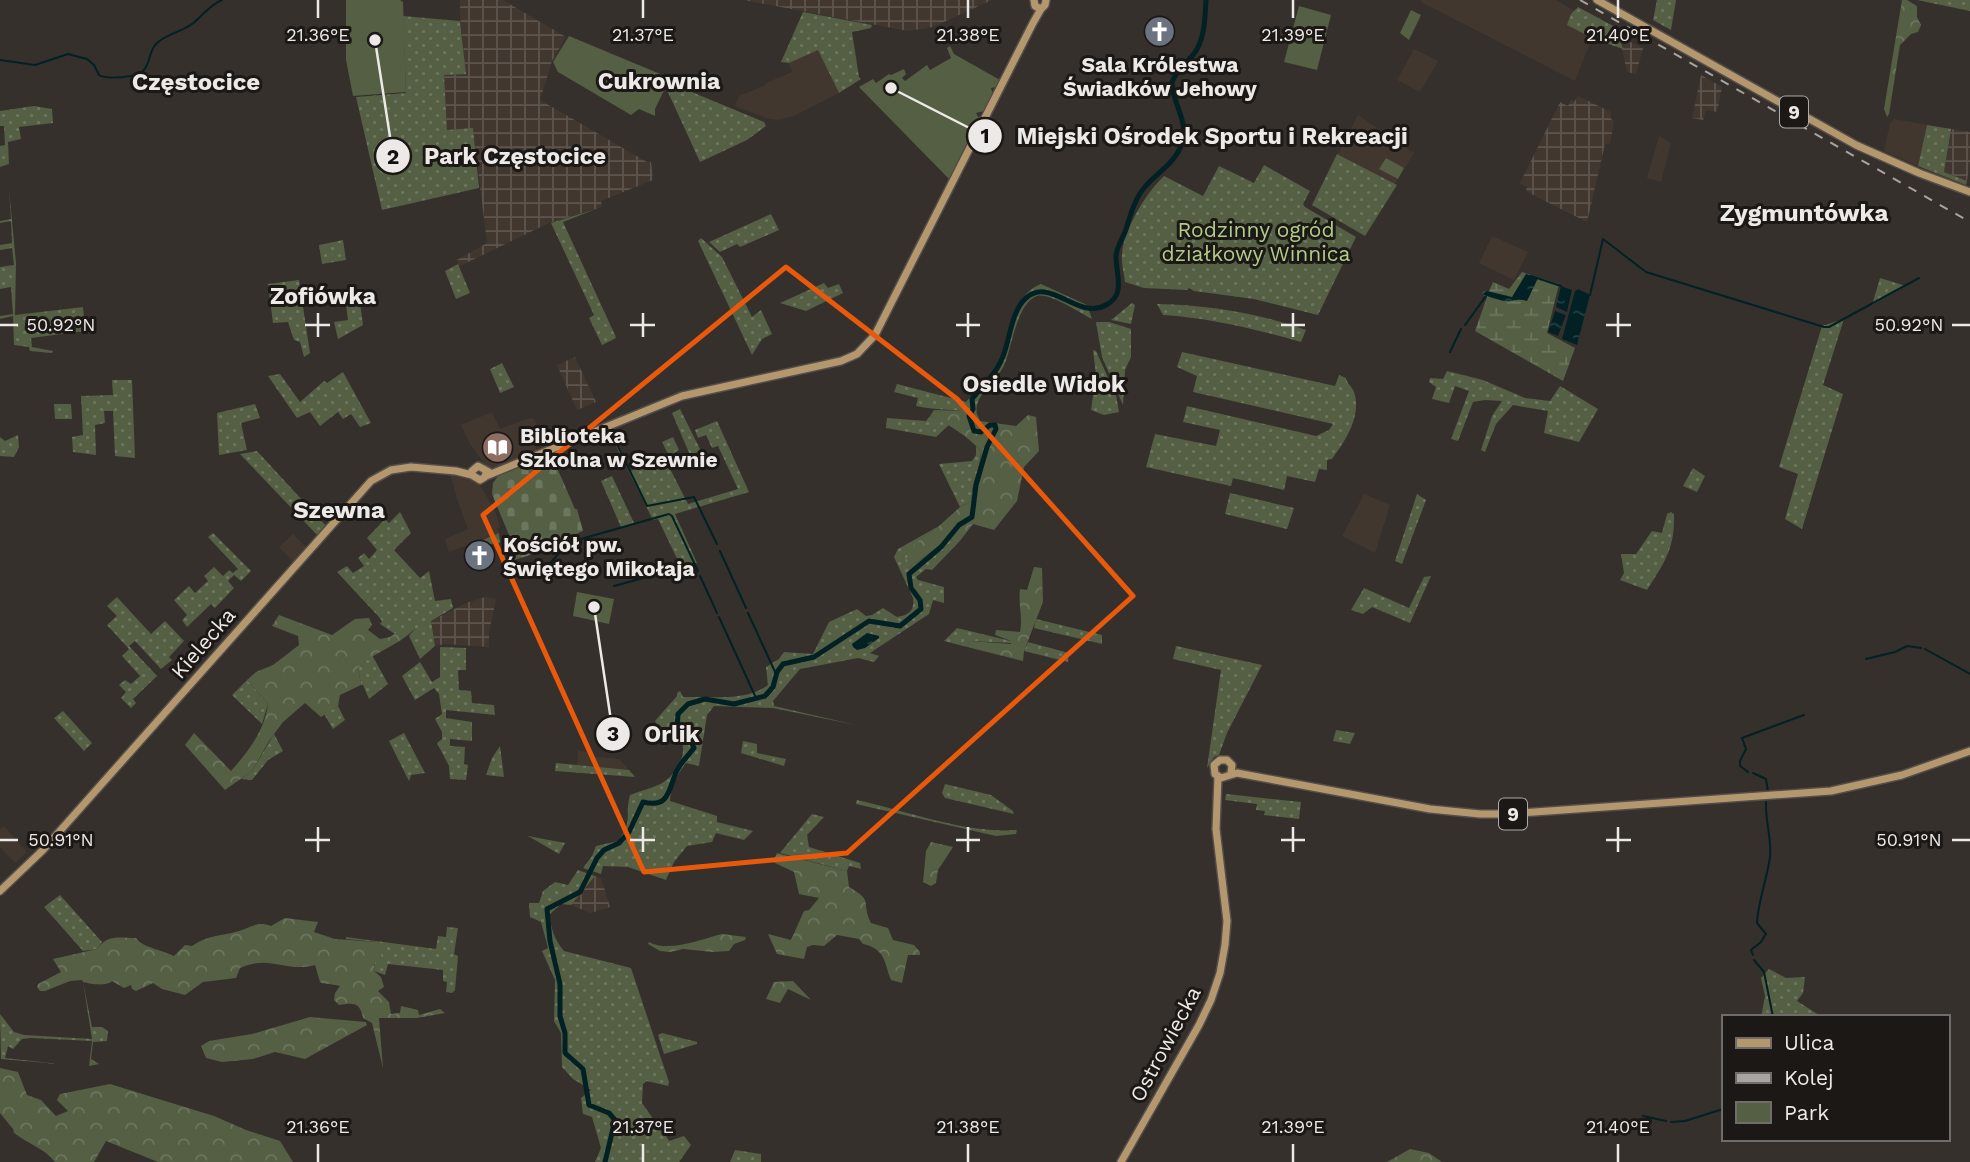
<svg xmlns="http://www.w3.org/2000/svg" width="1970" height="1162" font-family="'Work Sans',sans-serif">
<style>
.built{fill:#42372f}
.industrial{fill:url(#industrial-grid)}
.grass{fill:url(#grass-dots)}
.forest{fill:url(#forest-crowns)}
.wetland{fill:url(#wetland-marsh)}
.cemetery{fill:url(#cemetery-stones)}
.park{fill:#545f44}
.water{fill:url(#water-ripples)}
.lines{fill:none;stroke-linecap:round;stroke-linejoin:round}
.stream{stroke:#012124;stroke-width:2}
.river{stroke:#012124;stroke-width:5}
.major-casing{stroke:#534e4b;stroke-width:10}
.major{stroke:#b5976d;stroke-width:7}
.rail{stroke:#a8a4a1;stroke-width:2;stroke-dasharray:9 9;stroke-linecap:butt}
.marked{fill:none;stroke:#e8590c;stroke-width:5;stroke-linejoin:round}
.ticks{fill:none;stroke:#ece9e6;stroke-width:2.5}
.labels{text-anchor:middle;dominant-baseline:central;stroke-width:6;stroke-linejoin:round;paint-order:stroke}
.shield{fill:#1b1816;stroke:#adaaa8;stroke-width:2}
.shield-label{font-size:19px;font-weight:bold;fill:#ece9e6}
.poi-label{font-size:21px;font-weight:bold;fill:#ece9e6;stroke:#1b1816;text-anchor:start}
.park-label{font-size:21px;fill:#b2cc8a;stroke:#1b1816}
.street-label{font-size:21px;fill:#ece9e6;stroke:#1b1816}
.neighbourhood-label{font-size:23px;font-weight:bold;fill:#ece9e6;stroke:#1b1816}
.quarter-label{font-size:24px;font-weight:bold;fill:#ece9e6;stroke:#1b1816}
.ticks-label{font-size:18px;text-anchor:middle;fill:#ece9e6;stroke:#1b1816;stroke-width:6;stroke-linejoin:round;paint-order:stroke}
.leader{fill:none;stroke:#ece9e6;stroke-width:2.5}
.callout-dot{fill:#ece9e6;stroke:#1b1816;stroke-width:2.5}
.mark-label{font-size:21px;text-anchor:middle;font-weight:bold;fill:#111}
.callout-label{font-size:23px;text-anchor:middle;font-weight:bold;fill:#ece9e6;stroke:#1b1816;stroke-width:6;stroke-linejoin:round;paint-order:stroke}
</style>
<defs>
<pattern id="industrial-grid" width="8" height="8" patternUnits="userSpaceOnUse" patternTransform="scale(1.75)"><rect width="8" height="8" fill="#42372f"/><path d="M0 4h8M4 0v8" fill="none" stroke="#5d544d"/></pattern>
<pattern id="grass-dots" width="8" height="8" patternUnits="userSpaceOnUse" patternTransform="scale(1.75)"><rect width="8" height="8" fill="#545f44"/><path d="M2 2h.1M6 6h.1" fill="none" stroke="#6d765f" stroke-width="1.8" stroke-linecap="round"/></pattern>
<pattern id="forest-crowns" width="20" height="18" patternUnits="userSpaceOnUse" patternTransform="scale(1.75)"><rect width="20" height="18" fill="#545f44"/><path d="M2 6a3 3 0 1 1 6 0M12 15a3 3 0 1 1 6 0" fill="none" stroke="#6d765f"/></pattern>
<pattern id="wetland-marsh" width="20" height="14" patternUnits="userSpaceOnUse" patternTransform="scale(1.75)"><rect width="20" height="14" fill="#545f44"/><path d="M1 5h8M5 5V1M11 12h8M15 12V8" fill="none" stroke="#6d765f"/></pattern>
<pattern id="cemetery-stones" width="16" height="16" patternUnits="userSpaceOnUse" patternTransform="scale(1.75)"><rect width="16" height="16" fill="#545f44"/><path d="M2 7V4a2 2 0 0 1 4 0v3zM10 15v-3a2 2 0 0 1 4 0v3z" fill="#6d765f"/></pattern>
<pattern id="water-ripples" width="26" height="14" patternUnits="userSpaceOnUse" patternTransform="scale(1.75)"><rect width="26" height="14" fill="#012124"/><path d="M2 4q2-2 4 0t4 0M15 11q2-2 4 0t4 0" fill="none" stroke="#264144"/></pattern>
</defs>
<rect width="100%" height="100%" fill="#35302c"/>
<path class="built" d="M1422,0H1556L1575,11L1568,25L1592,38L1575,81L1421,2Z
M818,49L839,93L794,116L779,120L769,119L735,106L739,96L764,86L768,82L792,72L789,63Z
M1414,49L1438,61L1420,92L1397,80Z
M1358,115L1414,153L1395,184L1338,154Z
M1894,119L1927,125L1918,166L1884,151L1890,123Z
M1659,136L1671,143L1661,182L1647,178Z
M1492,236L1528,252L1514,280L1479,263Z
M492,412L500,429L530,418L534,419L537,425L530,428L537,450L506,465L488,468L470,444L461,425Z
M450,473L468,477L480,485L495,511L500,527L497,529L499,533L449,552L445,539L468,529L457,499Z
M1364,494L1390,505L1375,553L1342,536Z
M293,534L308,549L295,564L279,547Z
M578,751L591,752V756L619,759L629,770L577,766Z
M4,826L27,852L15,863L0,847V829Z"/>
<path class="industrial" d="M460,0H503L566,37L552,61L540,100L647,162H651L653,180L601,201L602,207L549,223L458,267L457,260L487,243L473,129L447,131L444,75L466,74L460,17Z
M743,0H992L933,27L908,31Z
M1622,38L1643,48L1636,74L1627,72L1620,40Z
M1701,75L1722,87L1717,112L1706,110L1703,120L1692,118Z
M1578,96L1611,112V119L1614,121L1610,144H1605L1587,222L1539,198L1526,191L1527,187L1520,183L1560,102L1568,106L1571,100L1574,102Z
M1951,129L1970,132V162L1967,181L1944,172Z
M575,357L596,402L577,410L557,365Z
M485,597L496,599L489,632V647L445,644L435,646L431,621L466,603Z
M595,876L601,878L610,907L591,913L571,905Z"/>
<path class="grass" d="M1657,0H1676L1671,30L1653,20Z
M1917,0H1970V11Z
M1578,7L1626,33L1620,40L1623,49L1592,38L1567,25L1571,14Z
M803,12L872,25L871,28L852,32L859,77L861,79L839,93L818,50L789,63L781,62Z
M403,16L460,21L466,74L444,75L447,130L473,128L479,188L382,210L356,97L406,93Z
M670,83L764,122L766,126L747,140L700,162L667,90Z
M34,106L52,109L53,123L19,127L21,139L8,142L9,164L0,167V146L5,145L4,126H0V111Z
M1927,125L1951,129L1944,172L1967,181L1966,185L1918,166Z
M1337,154L1397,185L1365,236L1312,205Z
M1264,165L1310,191L1303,204L1305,207L1356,237L1318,315L1254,299L1194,291L1189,288L1187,290L1144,288L1125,282C1124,273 1121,263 1122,254C1124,229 1146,193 1164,176L1203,196L1219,166L1254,183Z
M9,189L16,263L15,315L83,307L85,331L31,338L32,347L53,351L52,353L30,351L29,347L14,345L13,316L0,319V316L13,314L11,287L0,289V267L14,265L12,248L0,250V245L12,243L11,221L0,223V221L11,219Z
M596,209L563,222L615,335L616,338L602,345L589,318L594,315L551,223Z
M771,214L779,230L740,247L737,244L720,252L709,242Z
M701,238L722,257L752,317L761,310L772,334L762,339L752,355L698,241Z
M343,240L346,260L322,264L319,245Z
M458,264L470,293L456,299L445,271Z
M1880,278L1906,286L1872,305Z
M299,280L310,353L304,357L300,342L294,340L288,322L273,323L268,284Z
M824,283L828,288L839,284L843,293L806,311L780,303Z
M1041,284L1087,305L1092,319C1080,313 1049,292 1037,296C1017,303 1012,346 1005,363C997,383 973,395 977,414C959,408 936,411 916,406L918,398L894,392L897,384L966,402C975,391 988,381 995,369C1011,342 1008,297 1041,284Z
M359,295L363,325L338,339L334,322L348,320L345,297Z
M1132,303L1135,305L1131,324L1111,320Z
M1157,304C1208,305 1258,313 1306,330L1301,342C1255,329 1210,318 1163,315Z
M1844,319L1823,385L1843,394L1802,529L1785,519L1798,474L1779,467L1822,326Z
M1096,322H1109L1131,329V357L1125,370L1123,405L1102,357Z
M1093,350L1096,351L1116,395L1119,412L1104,415L1091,410L1096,375Z
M1182,352L1335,386L1339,375L1346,378C1347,384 1352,386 1354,392C1362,416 1345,441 1332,459L1327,460V470L1319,469L1315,482L1287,476L1284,490L1233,478L1231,486L1146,467L1155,434L1216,446L1220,430L1183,422L1187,406L1316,436L1329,430L1333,424L1193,392L1197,376L1177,367Z
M502,363L514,387L500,393L490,369Z
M1447,371L1483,380L1525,398L1550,401L1560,386L1598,409L1579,442L1544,433L1548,411L1513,405L1496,424L1485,452L1481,450L1492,416L1502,401L1485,400L1473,402L1458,441L1451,439L1469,391L1455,386L1449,403L1432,399L1436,387L1429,382L1430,378L1443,379Z
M343,372L371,423L360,427L351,414L343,419L338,412L320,426L310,412L297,418L268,376L280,374L300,402L324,381L327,383Z
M112,380H132L135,458L115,456L113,411H104L105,423L95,425L96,455L73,452L72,437L83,435L81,396L113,395Z
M54,404H71L72,419H55Z
M255,404L260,418L241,423L247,450L219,455L217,413Z
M680,409L701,451L690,455L672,413Z
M930,416L950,424L936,437L886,428L887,418L926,421Z
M717,421L749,492L675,514L697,563L681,567L658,519L653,520L610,434L596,439L595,436L610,428L631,471L664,457L688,504L738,489L718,446L712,448L706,435L698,438L695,430Z
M18,435L19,447L14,457L0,456V437L5,441Z
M673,437L679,450L674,453L675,456L670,458L662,442Z
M976,446L981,451C981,468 970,484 972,501L960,507L939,464L972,461L976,455Z
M257,451L327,527L319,537L240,454Z
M1693,468L1705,476L1697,492L1683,486Z
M612,476L634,523L621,527L601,481Z
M1230,493L1294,508L1287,529L1225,514Z
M1417,494L1426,500L1402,564L1395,561Z
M400,512L411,533L394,550L420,578L429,571L435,601L451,599L453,608L431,621L435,646L420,659L409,636L415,629L412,623L395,634L380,624L382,621L378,616L337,572L347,566L353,573L364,566L358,558L364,553L369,559L377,550L367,538L385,519L389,523Z
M1671,512L1674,514C1675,548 1665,562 1647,590L1620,580L1624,573L1621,554H1636L1652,531L1662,533L1667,514Z
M939,526L915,543L908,568L950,539L959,542L932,570L926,569L916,577L918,580L944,587V603L933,600L929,614L870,653L879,656L874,662L858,658L800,669L773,701L774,706L856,725L773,708L714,706L707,715L699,766L686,763C678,773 670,788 670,801L717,816V822L753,831L744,840L716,833L712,842L687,846L674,862L666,880L628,867L603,866L601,874L583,868L592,856L596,846L618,841C634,819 624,818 630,795C640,791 649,789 658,785C676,778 693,749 676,733L651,737L650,734L659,730L655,721L677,696V693L680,691L683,697C710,696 745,702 768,685L766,667L779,659L784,652L813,654L829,622L857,609L866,616L872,615L883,608L897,617C908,615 915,611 913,598L894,557L898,549Z
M213,533L251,571L241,581L234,575L228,581L234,588L215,608L211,604L187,627L182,620L187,615L174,600L189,586L195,593L208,581L204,576L214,567L223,576L229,570L233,573L238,569L208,537Z
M1431,576L1410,623L1372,607L1363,614L1351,610L1364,588L1409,608L1424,577Z
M117,597L151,634L165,621L184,641L169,657L172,660L161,669L135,641L129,646L157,676L133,699L136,703L131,708L121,698L126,692L119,685L125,680L131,684L140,676L122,656L129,649L107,625L117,616L107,606Z
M1036,619L1102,635V644L1034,628Z
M957,628L1011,641V643L970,641L967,647L944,641Z
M1028,642L1069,653L1068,662L1024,651Z
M1176,646L1262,665L1227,733L1219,755L1214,757L1207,768L1221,670L1173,659Z
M440,647L466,648V670H458L459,690L471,691L472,703L494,705L495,715L446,710V718L472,722V741L450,739V746L465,747L464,764L468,765L466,780L450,779L449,766L437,743L442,739V732L435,719L442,714L439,694L434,688L415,700L402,676L420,662L432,682L440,677Z
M372,655L388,684L369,699L363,685H361L358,668Z
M247,680L268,704L262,724L232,695Z
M338,706L345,720L333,729L324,714Z
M63,711L92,743L84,751L54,718Z
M1336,730L1355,733L1350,744L1333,741Z
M404,733L425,773L411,775L409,781L389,741Z
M274,734L283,751L268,760L252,780L241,779L252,771Z
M743,741L757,744V753L786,759L784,766L741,753Z
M500,746L504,777L486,775L492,758Z
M556,763L629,770L635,777L555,771Z
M945,784L991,795L1013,811L1014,814L945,798L942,793Z
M1226,794L1301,802L1299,819L1264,815L1265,811L1256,810L1257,804L1225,800Z
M857,800C907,811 966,834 1017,830L1016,834L996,836L856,804Z
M812,814L824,817L807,835L809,847L860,863L861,869L849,866L847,871L780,853Z
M528,836L565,843L559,854Z
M578,870L595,876L571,905L561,904L550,914C550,927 555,941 564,951L631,968L669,1082L668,1086L647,1081L643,1084L642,1103L654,1120L650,1129L663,1131L669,1141L684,1136L691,1145L679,1162H595L601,1148L592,1117L583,1114L581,1098L591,1090L573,1079L562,1067L561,1033L554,1021L555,980L542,951L548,948L541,922L530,917L529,903H539L543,891L555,882L568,885Z
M60,895L102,942L97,949L83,951L44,907Z
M447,927L458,928L454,954L458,956L455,990L452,993L446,992L447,982L443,981V970L388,964L385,975L374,971L378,942L346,939V937L436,949L438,936L446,937Z
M1769,969L1786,978L1805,977L1803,993L1797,1001L1822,1017H1761L1765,996L1761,978Z
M83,982L92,1027H102L108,1031L107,1041L93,1042L91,1059L99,1064L89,1066L92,1041L31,1038L22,1039L13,1049L8,1046L5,1058L59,1064L1,1059L0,1014L14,1032L24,1035L92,1039Z
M662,1033L697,1042V1044L664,1054L658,1035Z
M735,1150L761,1154V1162H730Z"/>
<path class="forest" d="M1902,0H1907L1917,6V17L1921,25L1918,32L1911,34L1900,45L1889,114L1887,117L1884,109Z
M934,410L967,411L977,414L980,421L1016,426L1028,415L1036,417L1039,451L1024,467L1017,501L994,530L973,524L959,542L950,539L908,568L904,563L915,543L939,526L960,507L972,501C971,484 982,468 981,451C966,435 950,425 930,416Z
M499,533L500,543L466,547Z
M1034,567L1042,568L1043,602L1024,651L1023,661L967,647L970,641L1011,644V641L995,635L996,630L1020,632C1023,617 1018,605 1020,589L1027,590Z
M279,615L332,635L355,619L369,618L372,625L368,630L380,639L390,637L412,622L415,629C396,647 377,650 358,668L361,685L340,695L338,706L321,717L305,703L283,722L269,741L252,771L225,790L185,745L194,733L231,771C248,752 265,730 268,704L247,680L256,672L273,665L299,645L298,636L272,626Z
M931,842L953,847L938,870L936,883L931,886L923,882L926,851Z
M777,853L847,871L849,887C875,902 860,901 871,923L888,928L893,940L914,945L920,952V955H908L902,983L891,980C884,963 886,949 863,944L859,939L837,935L824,946L813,945L807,947L804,959L777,954L768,934L791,940L804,911L809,910L819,898L799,894L794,872L773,862Z
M285,918L318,922L314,932L335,939L378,942L382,958L375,962L374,971L381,977L384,987L378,991L389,1002L391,1014L400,1013L401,1006L418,1010L419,1015L440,1009L445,1013L417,1018H379L383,1068L372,1023L363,1018C360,1001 352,1003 339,1005L334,1000L335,993L340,986C315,980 323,990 315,965C286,973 270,954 240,968L236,978L203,982L185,995L162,989L153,983L136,991L132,989L131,985L124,988L112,981C105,987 91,984 83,982L82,980L70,981L45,991H40L37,987L38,984L61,972L53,959L97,949C108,934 119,938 136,938C143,948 163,950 174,956L185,945L192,946C207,935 222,936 239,931C252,927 257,921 271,926Z
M722,934L746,937L745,940L734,944L729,951L713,952L683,949L670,952L660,951L648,944L649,942C669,953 701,939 722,934Z
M793,981L811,1000L788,989L780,1003L766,999L774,982Z
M310,1017L366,1022L367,1025L305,1059L275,1052L253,1059L222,1062L206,1058L201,1046L209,1041L252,1034Z
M0,1068L18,1072L27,1095L41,1100L56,1116L68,1111L57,1100L60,1094L110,1084L214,1116L246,1130L280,1141L293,1162H158L106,1141L94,1162H55C44,1148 28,1144 14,1133L13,1129L0,1113Z
M1410,1149L1429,1153L1442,1162H1387Z"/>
<path class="wetland" d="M1522,272L1559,284L1547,333L1575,348L1563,381L1475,331L1487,297L1482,294L1483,292L1489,291L1493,282L1509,289Z"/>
<path class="cemetery" d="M551,454L575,509H577L583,531L568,538L547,555L543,551L511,561L509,535L492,494L493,483L498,476Z"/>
<path class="park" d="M346,0H400L403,2L406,92L353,96L346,60Z
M1299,6L1331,15L1317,70L1284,62Z
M1411,10L1421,15L1409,40L1400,33Z
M569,36L670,78L655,109V116L639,109L631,115L558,72L553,62Z
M950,46L954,54L1000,80L996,87L991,88L993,94L984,111L976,113L978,117L981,116L949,179L859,87L873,79L876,83L889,74L891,75L904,69L906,74L902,78L905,81L927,65L930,70L951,58L947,48Z
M1386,158L1404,168L1398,179L1379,169Z
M577,592L614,599L609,624L573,616Z"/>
<path class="water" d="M1526,274L1538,278L1527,301C1520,299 1518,300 1511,301C1502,302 1490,297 1482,294L1487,291L1512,297Z
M1561,286L1572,290L1567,312L1556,307Z
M1579,289L1590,295L1577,345L1562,339L1575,291Z
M1555,311L1566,315L1558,336L1548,332Z
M867,633L879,636V638L865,648L857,650L853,647L852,644Z"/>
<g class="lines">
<path class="stream" d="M0,60L35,65L68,54L87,59L94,65L99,75C107,80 135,77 142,72C151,65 148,51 157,43C167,34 181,32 192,24C203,16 209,5 222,0
M1531,276L1561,286
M1588,295H1590L1603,239L1646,272L1824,327H1829L1919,278
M1465,325L1486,296
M1450,352L1461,329
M611,432L647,506L694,497L717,544
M720,551L746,608
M539,576L560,552L581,539L669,514L672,516L698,571
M700,576L717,613
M614,586L694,564
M748,613L776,674
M719,617L756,698
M1925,649L1970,674
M1866,659L1895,652L1907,646L1921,648
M1748,772L1740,766V761L1746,749L1742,738L1804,715
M1753,773L1766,779L1768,792
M1753,955L1751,950L1761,942L1766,934L1757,923C1758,901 1767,879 1770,857C1772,839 1765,821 1766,802
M1754,960L1764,972L1773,1017
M1643,1116L1666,1121
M1671,1122L1685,1121L1723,1109"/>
<path class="river" d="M605,1162L615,1120L609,1113L589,1105L583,1069L565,1053V1033L560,1016V984L550,941L547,909L580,892L597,858L604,850L619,843L629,832L643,802C667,808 668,794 675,775C678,765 688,756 694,748L690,740L677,730L678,714L688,704L705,699L734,704L765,696L773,687L777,672L783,664L814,657L869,621L900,626L921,609L920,600L911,588L909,574L941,547L959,525L972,517L976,485L987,447L996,429L995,425H990L981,432L974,431L969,416L973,409L972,399C982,386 994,377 1001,361C1010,344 1010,312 1026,298C1051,276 1078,321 1106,305C1126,295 1116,274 1116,257C1116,248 1122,239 1125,232C1130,217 1134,200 1144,188C1156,173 1176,163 1182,143C1189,120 1172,104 1172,82C1177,70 1185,64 1193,55C1205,40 1205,18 1206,0"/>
<defs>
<path id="major" d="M1034,0L1035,6L1041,9
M1597,0L1856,145L1919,173L1970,192
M472,471L478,466L489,472
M486,476L682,396L841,361L857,354L875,335L1033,23L1041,9L1045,5L1046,0
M1231,773L1232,765L1227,760H1220L1214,765L1215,774L1221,778L1237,773L1430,809L1480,814H1506L1831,791L1902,775L1970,751
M0,891L43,850L371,481L391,470L411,467L456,471L472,475L480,480L485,477L486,472
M1121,1162L1199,1025L1211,1000L1220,973L1225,945L1227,921L1216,829L1218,777"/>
</defs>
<use href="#major" class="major-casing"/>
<use href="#major" class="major"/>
<path class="rail" d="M1580,0L1970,222"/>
</g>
<path class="marked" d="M786,267L957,399L1133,596L847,853L644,872L483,515Z"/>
<path class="ticks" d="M318,0V18M643,0V18M968,0V18M1293,0V18M1618,0V18M318,313V337M643,313V337M968,313V337M1293,313V337M1618,313V337M0,325H18M305,325H330M630,325H655M956,325H980M1281,325H1305M1606,325H1631M1952,325H1970M318,827V852M643,827V852M968,827V852M1293,827V852M1618,827V852M0,840H18M305,840H330M630,840H655M956,840H980M1281,840H1305M1606,840H1631M1952,840H1970M318,1144V1162M643,1144V1162M968,1144V1162M1293,1144V1162M1618,1144V1162"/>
<defs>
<symbol id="church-disc" viewBox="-11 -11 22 22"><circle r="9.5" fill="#6b7280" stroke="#1b1816"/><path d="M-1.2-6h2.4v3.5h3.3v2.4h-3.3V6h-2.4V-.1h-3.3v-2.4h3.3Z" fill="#fff"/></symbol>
<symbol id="library-disc" viewBox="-11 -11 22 22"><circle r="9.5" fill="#8d6e63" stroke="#1b1816"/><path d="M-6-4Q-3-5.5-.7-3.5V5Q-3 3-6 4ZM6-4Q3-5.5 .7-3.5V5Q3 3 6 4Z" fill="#fff"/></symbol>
</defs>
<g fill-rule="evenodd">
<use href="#church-disc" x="1142" y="14" width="35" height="35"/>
<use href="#library-disc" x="480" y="430" width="35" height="35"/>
<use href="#church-disc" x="462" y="538" width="35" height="35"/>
</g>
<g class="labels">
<g class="shield">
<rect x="1780" y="96.5" width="28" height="31" rx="5"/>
<rect x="1499" y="798.5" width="28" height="31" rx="5"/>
</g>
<g class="shield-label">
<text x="1794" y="112">9</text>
<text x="1513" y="814">9</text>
</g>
<g class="poi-label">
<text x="1160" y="64" text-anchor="middle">Sala Królestwa<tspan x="1160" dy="24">Świadków Jehowy</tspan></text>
<text x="520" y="435">Biblioteka<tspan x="520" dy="24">Szkolna w Szewnie</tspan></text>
<text x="503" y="544">Kościół pw.<tspan x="503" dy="24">Świętego Mikołaja</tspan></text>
</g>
<g class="park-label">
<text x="1256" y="229">Rodzinny ogród<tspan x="1256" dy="24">działkowy Winnica</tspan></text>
</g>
<g class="street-label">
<text transform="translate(203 643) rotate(-49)">Kielecka</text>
<text transform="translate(1165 1044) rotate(-62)">Ostrowiecka</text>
</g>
<g class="neighbourhood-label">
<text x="659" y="81">Cukrownia</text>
<text x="323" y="296">Zofiówka</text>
<text x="1044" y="384">Osiedle Widok</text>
</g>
<g class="quarter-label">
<text x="196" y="82">Częstocice</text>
<text x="1804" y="213">Zygmuntówka</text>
<text x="339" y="510">Szewna</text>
</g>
</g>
<g class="ticks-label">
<text x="318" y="41">21.36°E</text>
<text x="643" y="41">21.37°E</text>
<text x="968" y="41">21.38°E</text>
<text x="1293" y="41">21.39°E</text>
<text x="1618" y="41">21.40°E</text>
<text x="61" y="331">50.92°N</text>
<text x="1909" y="331">50.92°N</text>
<text x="61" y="846">50.91°N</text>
<text x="1909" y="846">50.91°N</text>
<text x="318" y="1133">21.36°E</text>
<text x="643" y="1133">21.37°E</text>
<text x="968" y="1133">21.38°E</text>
<text x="1293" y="1133">21.39°E</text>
<text x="1618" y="1133">21.40°E</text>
</g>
<path class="leader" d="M891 88L985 136M375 40L393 156M594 607L613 734"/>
<g class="callout-dot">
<circle cx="891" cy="88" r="7"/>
<circle cx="375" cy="40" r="7"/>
<circle cx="594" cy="607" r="7"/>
<circle cx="985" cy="136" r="18"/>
<circle cx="393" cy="156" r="18"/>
<circle cx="613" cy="734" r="18"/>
</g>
<g class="mark-label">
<text x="985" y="143">1</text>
<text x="393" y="164">2</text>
<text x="613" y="741">3</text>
</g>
<g class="callout-label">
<text x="1212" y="144">Miejski Ośrodek Sportu i Rekreacji</text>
<text x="515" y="164">Park Częstocice</text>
<text x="672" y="742">Orlik</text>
</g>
<rect x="1722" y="1015" width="228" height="126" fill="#1b1816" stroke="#6f6c69" stroke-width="2"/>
<rect x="1736" y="1038" width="35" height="10" fill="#b5976d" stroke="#6f6c69" stroke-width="2"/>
<text x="1784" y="1050" font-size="21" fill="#ece9e6">Ulica</text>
<rect x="1736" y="1073" width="35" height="10" fill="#a8a4a1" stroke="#6f6c69" stroke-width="2"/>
<text x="1784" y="1085" font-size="21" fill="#ece9e6">Kolej</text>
<rect x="1736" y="1102" width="35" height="21" fill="#545f44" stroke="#6f6c69" stroke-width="2"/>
<text x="1784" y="1120" font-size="21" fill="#ece9e6">Park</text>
</svg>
